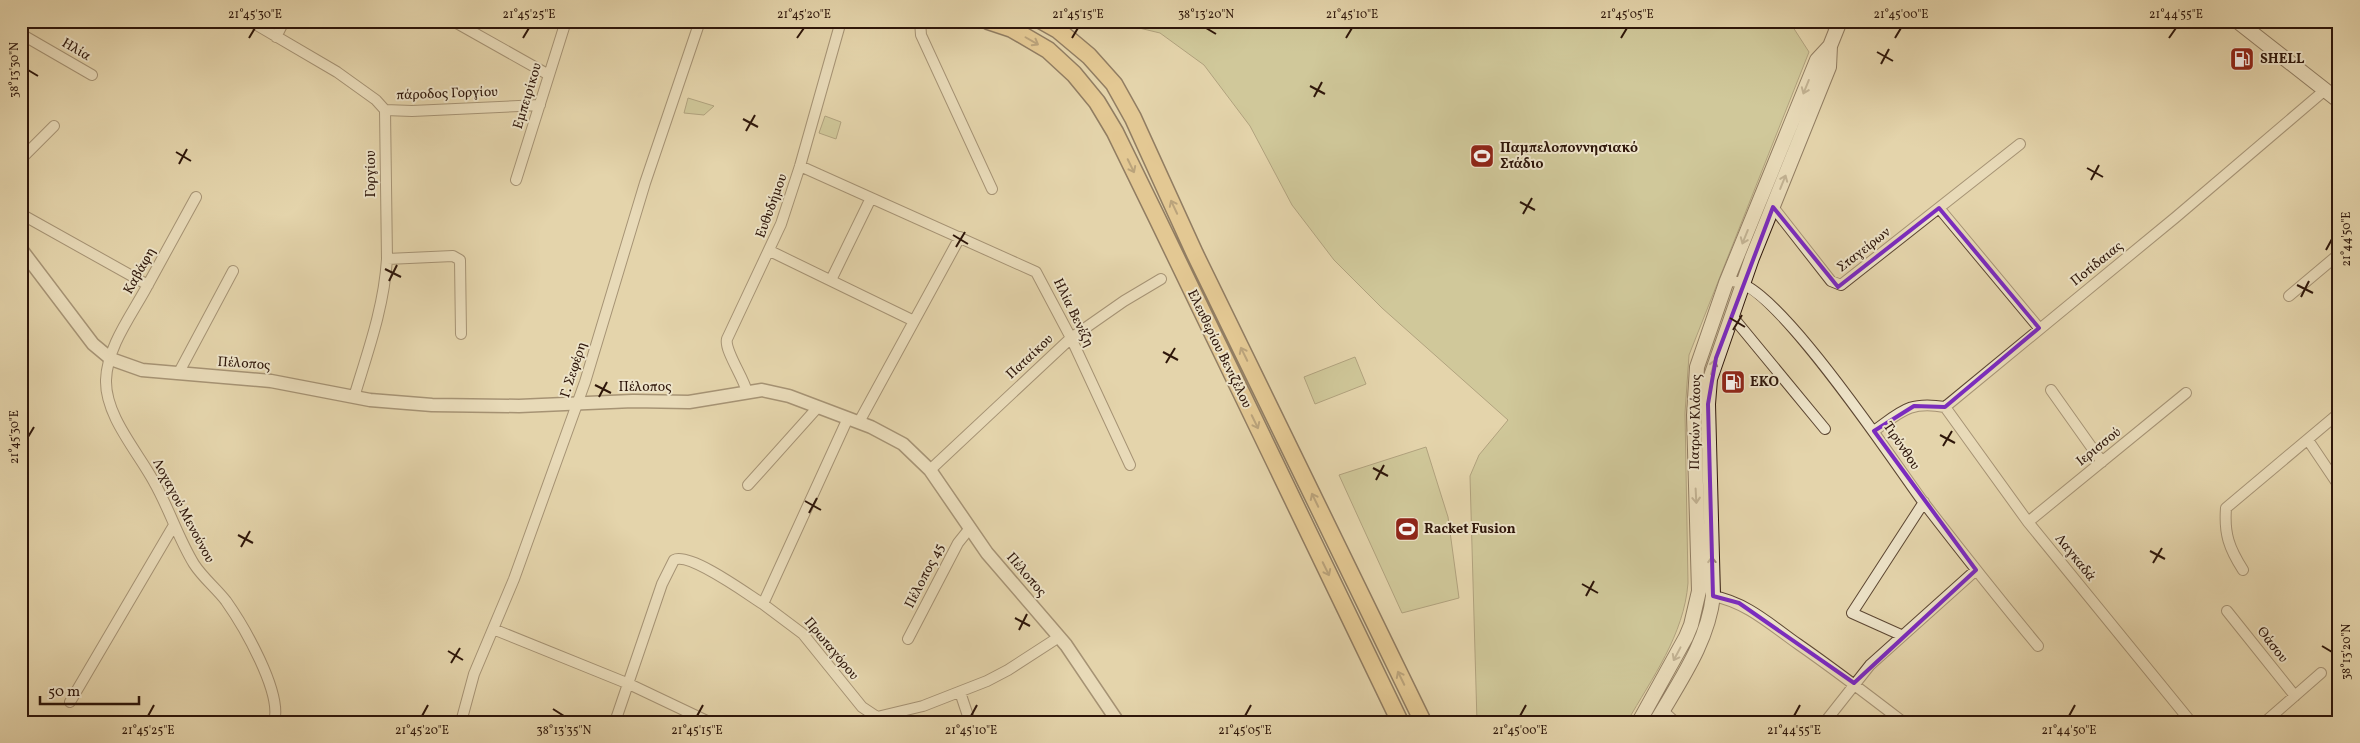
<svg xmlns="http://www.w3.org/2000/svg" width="2360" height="743" font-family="Vollkorn,serif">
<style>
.green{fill:#b9bb86;stroke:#746848}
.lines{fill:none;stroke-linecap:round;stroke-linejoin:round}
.minor-casing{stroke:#5c4632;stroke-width:12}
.tertiary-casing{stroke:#5c4632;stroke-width:15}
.secondary-casing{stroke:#2e160a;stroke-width:16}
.primary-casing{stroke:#2e160a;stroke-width:19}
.minor{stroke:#ede3c8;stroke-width:10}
.tertiary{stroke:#ede3c8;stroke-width:12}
.secondary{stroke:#ede3c8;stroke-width:14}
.primary{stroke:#e2ba76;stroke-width:16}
.oneway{stroke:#886840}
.oneway2{stroke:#978772}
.marked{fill:none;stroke:#7b2cbf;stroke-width:4;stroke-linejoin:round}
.ticks{fill:none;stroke:#2e160a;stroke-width:2}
.labels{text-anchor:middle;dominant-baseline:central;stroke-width:4;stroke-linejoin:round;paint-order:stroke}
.street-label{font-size:14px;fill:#2e160a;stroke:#ede3c8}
.poi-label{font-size:14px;font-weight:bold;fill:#2e160a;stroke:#ede3c8;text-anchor:start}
.neatline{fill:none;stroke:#2e160a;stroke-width:2}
.ticks-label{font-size:12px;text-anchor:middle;fill:#2e160a}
</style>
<rect width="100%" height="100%" fill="#e4d4ab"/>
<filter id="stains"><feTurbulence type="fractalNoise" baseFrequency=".004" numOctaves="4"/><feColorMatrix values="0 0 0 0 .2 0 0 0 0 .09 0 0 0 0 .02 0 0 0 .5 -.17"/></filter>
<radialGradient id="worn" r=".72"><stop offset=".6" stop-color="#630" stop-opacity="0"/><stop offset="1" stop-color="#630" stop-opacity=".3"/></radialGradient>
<path class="green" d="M1110,21H1789L1809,52L1689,355L1685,413L1688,583C1684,635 1652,678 1627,722H1477L1470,476L1479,455L1508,420L1382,308L1334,260L1292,205L1250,126L1204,65L1160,33Z
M688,98L714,106L704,115L684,113Z
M825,116L841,122L836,139L819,133Z
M1355,357L1366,384L1315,404L1304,377Z
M1426,447L1448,517L1459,598L1402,613L1339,475Z"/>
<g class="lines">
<defs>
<path id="minor" d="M250,21L337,72L376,100L385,110L387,259C384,307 368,351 354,397
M453,21L549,75
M920,21L921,35L992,189
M1823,21L1838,27
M21,34L92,75
M276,37L284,21
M385,110L412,111L540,105
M21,159L54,126
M800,166L1036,272L1071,338L1130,465
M516,180L566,21
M196,197C179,228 162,259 145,290C130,317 107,348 106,380C105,416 138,452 154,482C169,508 178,538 194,564C203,578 216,588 226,601C243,625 283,693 274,722
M1773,207L1831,281L1841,285L2020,144
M1939,208L2039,328
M21,214L148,285
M770,251L914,321
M387,259L453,256L460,260L461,334
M831,280L871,198
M1726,283C1762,260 1901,473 1924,503C1961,551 1999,599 2038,646
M2289,296L2339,254
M1731,315L1825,429
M178,374L233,271
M2051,390L2102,462
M747,392C744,378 724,350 727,339L781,224L800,166L841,21
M1945,407L2028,522L2191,722
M848,418L763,604L803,634L862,707L877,717L923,706L987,681L1008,670L1059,637
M859,422L960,237
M1874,431C1902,411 1909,401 1945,407L2176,217L2325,90
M2308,440L2339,486
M930,470L1071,338L1124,301L1161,279
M748,485L818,407
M2028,522L2186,393
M2243,570C2229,548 2224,534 2226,508L2339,413
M1713,596C1746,602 1771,625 1798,644C1834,669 1868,695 1903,722
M2227,611L2295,696
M493,629L629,684L709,722
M1901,635L1852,613L1924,502
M908,639L958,543L970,528
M960,692L970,722
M70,702L174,525
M1663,711L1675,722
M461,722L474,674L514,579L585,382L645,183L700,21
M615,722L662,584L674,560C690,552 747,594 763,604
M1825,722L1870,665L1976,570
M2265,722L2321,673"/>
<path id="tertiary" d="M21,249L93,344L111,359L142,370L271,381L370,400L432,405L519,406L633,401L689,402L762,390L789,396L871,427L903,444L930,470L987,553L1066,645L1118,722"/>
<path id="secondary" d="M2237,21L2339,101
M1639,722L1686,637L1691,625L1699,591L1694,415L1697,367L1726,283L1817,60L1830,46
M1656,722C1679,682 1708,642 1713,596L1708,404L1710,379L1752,258L1829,67L1830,46L1840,21"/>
<path id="primary" d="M988,21L1012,29L1048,50L1074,74L1097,102L1115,132L1158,220L1400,722
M1042,21L1058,30L1089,56L1114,84L1133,118L1195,254L1423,722"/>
</defs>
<use href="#minor" class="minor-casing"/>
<use href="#tertiary" class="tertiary-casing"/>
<use href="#secondary" class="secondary-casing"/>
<use href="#primary" class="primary-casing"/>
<use href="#minor" class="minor"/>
<use href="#tertiary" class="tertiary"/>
<use href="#secondary" class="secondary"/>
<use href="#primary" class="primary"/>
</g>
<defs><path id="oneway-shaft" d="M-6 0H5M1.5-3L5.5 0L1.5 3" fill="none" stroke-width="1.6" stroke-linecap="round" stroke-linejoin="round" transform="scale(1.25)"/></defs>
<g class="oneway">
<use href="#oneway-shaft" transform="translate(1032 41) rotate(30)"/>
<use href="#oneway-shaft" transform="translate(1131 166) rotate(64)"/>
<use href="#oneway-shaft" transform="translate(1174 207) rotate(-115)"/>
<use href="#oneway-shaft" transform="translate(1244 354) rotate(-116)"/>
<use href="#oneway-shaft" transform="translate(1255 422) rotate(64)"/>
<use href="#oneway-shaft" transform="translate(1315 500) rotate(-116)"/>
<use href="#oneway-shaft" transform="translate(1326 569) rotate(64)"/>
<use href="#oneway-shaft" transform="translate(1401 678) rotate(-116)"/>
</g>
<g class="oneway2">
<use href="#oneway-shaft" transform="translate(1806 87) rotate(112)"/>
<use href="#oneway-shaft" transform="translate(1783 182) rotate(-68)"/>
<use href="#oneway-shaft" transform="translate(1745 237) rotate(112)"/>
<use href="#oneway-shaft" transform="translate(1713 367) rotate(-74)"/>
<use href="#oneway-shaft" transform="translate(1696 496) rotate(87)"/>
<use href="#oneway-shaft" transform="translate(1712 564) rotate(-91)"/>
<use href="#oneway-shaft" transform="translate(1677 654) rotate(118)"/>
</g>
<path d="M0 0H2360V743H0ZM1773,207L1838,287L1939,208L2039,328L1945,407L1914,406L1874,431L1976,570L1854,683L1739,603L1713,596L1708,404L1716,358Z" fill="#e4d4ab" fill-opacity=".55" fill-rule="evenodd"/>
<path class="marked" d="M1773,207L1838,287L1939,208L2039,328L1945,407L1914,406L1874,431L1976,570L1854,683L1739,603L1713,596L1708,404L1716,358Z"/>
<path class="ticks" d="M1206,28L1216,34M249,38L255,28M523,38L529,28M797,38L804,28M1072,38L1078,28M1346,38L1352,28M1621,38L1627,28M1895,38L1901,28M2169,38L2176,28M1877,52L1893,61M1881,64L1889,49M28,70L38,76M1310,86L1325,94M1314,97L1322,82M743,119L758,127M746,131L755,115M176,152L191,161M179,164L187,149M2087,168L2103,177M2091,180L2099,165M1520,202L1535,210M1523,214L1532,198M953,235L968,244M956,247L965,232M2326,250L2332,239M385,269L401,277M389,281L397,265M2297,285L2313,293M2301,297L2309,281M1730,318L1745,327M1733,330L1742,315M1163,352L1178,360M1166,363L1175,348M595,385L611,393M599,397L607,382M1940,435L1955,443M28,437L34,427M1943,446L1952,431M1373,468L1388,476M1376,480L1384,465M805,501L821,510M809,513L817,498M238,535L253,543M241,547L250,531M2150,551L2165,559M2153,563L2162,548M1582,584L1598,593M1586,596L1594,581M1015,618L1030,626M1019,630L1027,614M2322,646L2332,652M448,651L463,660M451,663L460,648M553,709L564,716M148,716L154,705M422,716L428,705M697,716L703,705M971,716L977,705M1245,716L1251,705M1520,716L1526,705M1794,716L1800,705M2069,716L2075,705"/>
<defs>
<symbol id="fuel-square" viewBox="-11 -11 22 22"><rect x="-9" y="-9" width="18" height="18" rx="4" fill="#8f2418" stroke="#ede3c8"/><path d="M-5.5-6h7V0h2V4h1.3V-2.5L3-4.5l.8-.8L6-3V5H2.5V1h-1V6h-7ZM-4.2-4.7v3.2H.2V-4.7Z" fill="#fff"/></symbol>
<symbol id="stadium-square" viewBox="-11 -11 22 22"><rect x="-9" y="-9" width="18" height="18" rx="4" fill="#8f2418" stroke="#ede3c8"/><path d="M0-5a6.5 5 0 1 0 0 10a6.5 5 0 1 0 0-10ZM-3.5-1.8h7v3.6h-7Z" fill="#fff"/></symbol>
</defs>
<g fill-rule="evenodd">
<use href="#fuel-square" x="2228" y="45" width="28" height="28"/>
<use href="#stadium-square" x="1468" y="142" width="28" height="28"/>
<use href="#fuel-square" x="1719" y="368" width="28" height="28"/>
<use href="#stadium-square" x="1393" y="515" width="28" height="28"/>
</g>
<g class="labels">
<g class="street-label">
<text transform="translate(76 50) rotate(30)">Ηλία</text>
<text transform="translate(447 94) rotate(-2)">πάροδος Γοργίου</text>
<text transform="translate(528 96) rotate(-73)">Εμπειρίκου</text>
<text transform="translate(371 174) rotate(-90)">Γοργίου</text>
<text transform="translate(772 206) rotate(-70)">Ευθυδήμου</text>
<text transform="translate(1864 250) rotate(-38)">Σταγείρων</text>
<text transform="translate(2097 264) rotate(-39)">Ποτίδαιας</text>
<text transform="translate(140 271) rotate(-61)">Καβάφη</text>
<text transform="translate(1073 313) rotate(64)">Ηλία Βενέζη</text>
<text transform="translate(1219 349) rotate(64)">Ελευθερίου Βενιζέλου</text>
<text transform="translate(1030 357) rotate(-43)">Παταίκου</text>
<text transform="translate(244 364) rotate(4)">Πέλοπος</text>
<text transform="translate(574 370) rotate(-72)">Γ. Σεφέρη</text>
<text x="645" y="387">Πέλοπος</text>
<text transform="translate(1696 422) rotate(-89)">Πατρών Κλάους</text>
<text transform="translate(1901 446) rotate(56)">Τιρύνθου</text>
<text transform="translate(2099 447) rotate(-39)">Ιερισσού</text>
<text transform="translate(183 511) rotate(62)">Λοχαγού Μενούνου</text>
<text transform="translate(2075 558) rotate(51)">Λαγκαδά</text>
<text transform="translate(1026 575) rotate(49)">Πέλοπος</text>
<text transform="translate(925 576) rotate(-63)">Πέλοπος 45</text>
<text transform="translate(2272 645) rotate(52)">Θάσου</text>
<text transform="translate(831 649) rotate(50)">Πρωταγόρου</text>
</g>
<g class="poi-label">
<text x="2260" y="59">SHELL</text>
<text x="1500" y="148">Παμπελοποννησιακό<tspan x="1500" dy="16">Στάδιο</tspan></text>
<text x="1750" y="382">EKO</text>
<text x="1424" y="529">Racket Fusion</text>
</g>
</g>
<rect width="2360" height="743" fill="none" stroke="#e4d4ab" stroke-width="55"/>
<path d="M40 696v8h99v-8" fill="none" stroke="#2e160a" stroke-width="2.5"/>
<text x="48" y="696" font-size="15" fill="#2e160a" stroke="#ede3c8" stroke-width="4" paint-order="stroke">50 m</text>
<rect x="28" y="28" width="2304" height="688" class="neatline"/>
<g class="ticks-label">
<text x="255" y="18">21°45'30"E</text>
<text x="529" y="18">21°45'25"E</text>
<text x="804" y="18">21°45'20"E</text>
<text x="1078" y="18">21°45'15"E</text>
<text x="1206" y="18">38°13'20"N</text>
<text x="1352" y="18">21°45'10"E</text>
<text x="1627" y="18">21°45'05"E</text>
<text x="1901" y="18">21°45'00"E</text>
<text x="2176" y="18">21°44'55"E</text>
<text transform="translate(14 70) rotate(-90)" y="4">38°13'30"N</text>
<text transform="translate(2346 239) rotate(-90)" y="4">21°44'50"E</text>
<text transform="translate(14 437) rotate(-90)" y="4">21°45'30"E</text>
<text transform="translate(2346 652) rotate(-90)" y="4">38°13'20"N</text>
<text x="148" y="734">21°45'25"E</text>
<text x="422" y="734">21°45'20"E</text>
<text x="564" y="734">38°13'35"N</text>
<text x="697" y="734">21°45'15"E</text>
<text x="971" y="734">21°45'10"E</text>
<text x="1245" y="734">21°45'05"E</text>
<text x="1520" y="734">21°45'00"E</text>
<text x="1794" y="734">21°44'55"E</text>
<text x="2069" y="734">21°44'50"E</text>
</g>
<rect width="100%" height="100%" filter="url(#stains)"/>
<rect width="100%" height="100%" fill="url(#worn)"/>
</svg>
